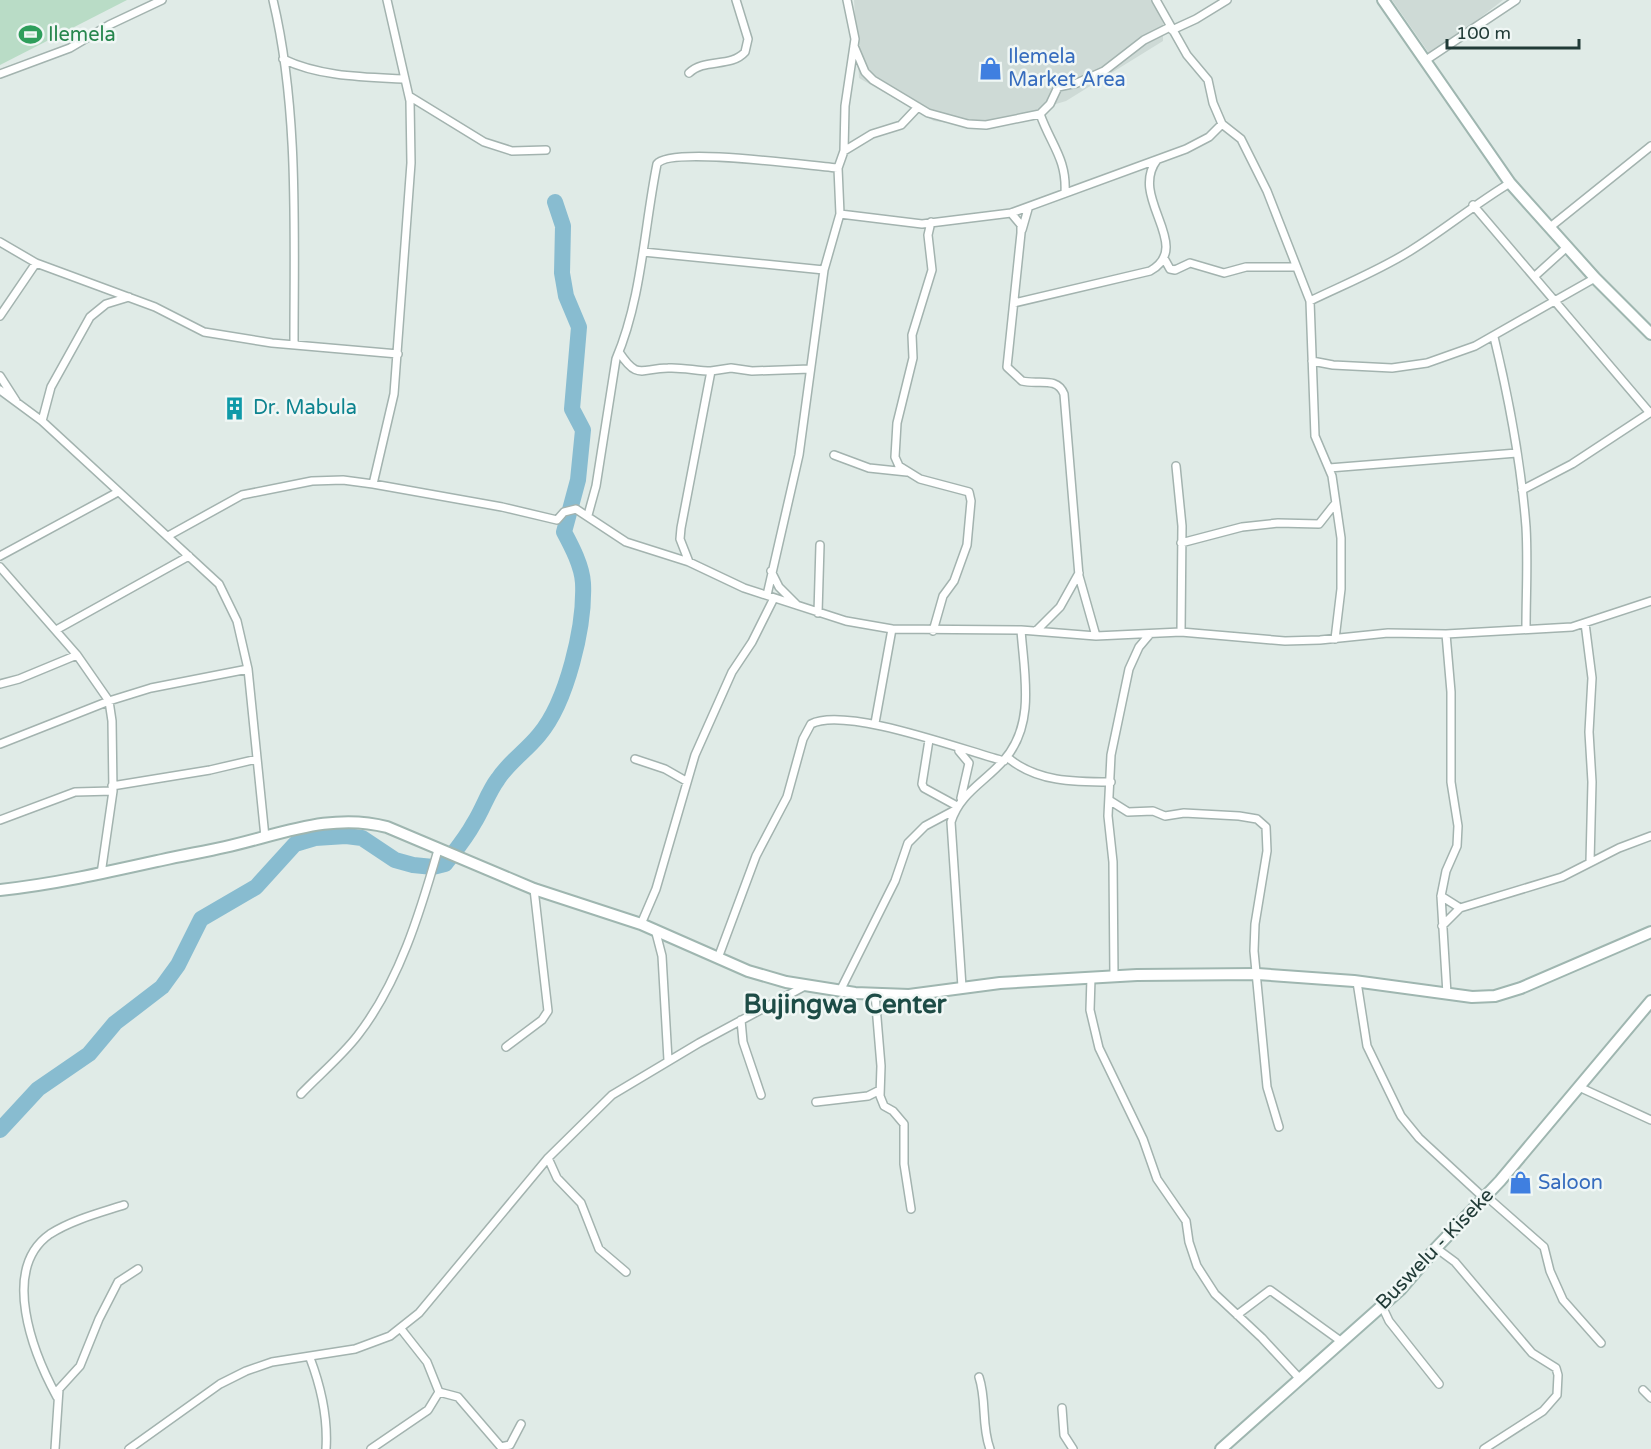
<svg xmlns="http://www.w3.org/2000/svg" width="1651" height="1449" font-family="'Varela Round',sans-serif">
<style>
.built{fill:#cedad6}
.green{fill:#b9dcc6}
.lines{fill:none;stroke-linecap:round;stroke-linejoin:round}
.river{stroke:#88bcd0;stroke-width:16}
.street-casing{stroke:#a3b3af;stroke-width:10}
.secondary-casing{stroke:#9fb6b0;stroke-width:14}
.street{stroke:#fff;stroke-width:7}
.secondary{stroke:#fff;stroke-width:10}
.labels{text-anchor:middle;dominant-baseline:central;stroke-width:5;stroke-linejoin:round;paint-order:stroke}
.leisure-label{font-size:20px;fill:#27864d;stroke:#f0f7f5;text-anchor:start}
.shop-label{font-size:20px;fill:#366cbe;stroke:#f0f7f5;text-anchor:start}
.culture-label{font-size:20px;fill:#0d838f;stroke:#f0f7f5;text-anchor:start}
.street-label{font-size:20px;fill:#213b37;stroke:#f0f7f5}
.district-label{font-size:26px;font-weight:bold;fill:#1d4c46;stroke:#f0f7f5}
</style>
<rect width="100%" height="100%" fill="#e0ebe7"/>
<path class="built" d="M854,0H1154L1163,23V41L1066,101L1013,117L963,125L934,121L859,78Z
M1392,0H1503L1431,56Z"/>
<path class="green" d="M0,0H127L0,65Z"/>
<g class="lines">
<path class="river" d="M0,1130L38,1089L89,1054L115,1023L162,987L178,965L201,919L256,887L295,844L315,838L346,836L362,838L395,860L413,865L433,867L445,864C455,851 466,838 474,823C483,809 488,792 498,779C509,762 526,751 539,735C567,702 585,626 583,583C582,566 572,547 564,532L578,480L583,430L572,409L579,327L566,296L562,273L563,226L555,202"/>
<defs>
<path id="street" d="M273,0C299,109 294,232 294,343
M1156,0L1187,55L1208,80L1213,103L1222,124L1241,139L1267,191L1310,301L1315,436L1332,476L1341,538V589L1335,639
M1172,30L1196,19L1227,0
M854,46L865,72L873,80L928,113L968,124L986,125L1040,114L1050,104L1058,87L1077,83L1104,71L1144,40L1170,27
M283,59C320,77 365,77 405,79
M1426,60L1516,0
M689,73C704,58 731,68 745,52L748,39L736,0
M0,74L70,48L109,25L162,0
M409,96L484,142L512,151L546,150
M1040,114C1051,145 1067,159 1065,193
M844,151L872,134L901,125L918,107
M1473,205L1650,413
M1011,213L1021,225V233L1007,367L1022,381C1038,385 1057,376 1064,394L1079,576L1096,636
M840,214L922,224L1011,213L1186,149L1209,137L1222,124
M931,222L928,235L932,270L912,335L913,358L897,423L895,457L899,466L920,479L969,492L971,501L967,545L954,581L943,596L933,631
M1549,228L1651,146
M1022,230L1028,209
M0,242L36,263L155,307L204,332L272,343L398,354
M643,252L824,270
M1165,260L1170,269L1175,270L1190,263L1224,273L1246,267H1295
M1535,276L1567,247
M1310,301C1343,285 1378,271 1410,251C1444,230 1475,204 1510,183
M1014,303L1150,271C1195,246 1128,198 1157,160
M0,316L36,263
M1494,337C1509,399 1521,463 1526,527C1528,561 1526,595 1526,628
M619,352C638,381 641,368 668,368C682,367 697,371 711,371
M1312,361L1333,365L1392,368L1427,363L1475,346L1595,278
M0,376L16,401
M0,390L42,421L219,584L237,621L248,669L265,837
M42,421L51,387L90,317L106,304L129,297
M834,455L869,468L907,472
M1176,466L1182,526L1181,632
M1329,468L1517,453
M373,484L394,394L411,163L410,101L387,0
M1522,490L1572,464L1651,412
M588,515L596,486L616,359C642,298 644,228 657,164C670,146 810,166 838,168
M168,536L242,495L312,481L343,480L373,484L502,507L557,520L564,512L576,509L626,542L689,562L744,588L846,621L892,629L1021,630L1096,636L1181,632L1285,641L1320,640L1388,633L1446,634L1572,627L1651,601
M1181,543L1242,527L1278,523L1319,524L1334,505
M0,556L118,492
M689,562L680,539L681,528L711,371L731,368L752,371L810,369
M0,567L77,655L109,701L112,721L113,791L101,874
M771,571L779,587L797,605
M767,595L799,455L824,270L840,214L838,168L844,151L845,106L855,39L847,0
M818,613L820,545
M1585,623L1592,678L1589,732L1592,782L1590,862
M56,630L189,556
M1036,631L1060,607L1079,573
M1446,634L1451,692V782L1458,826L1457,846L1446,871L1441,896L1447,994
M0,684L19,679L77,655
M875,723L892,629
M929,740L922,784L924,788L957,806
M0,744L109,701L151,688L248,669
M959,751L969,763L961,798
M1007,757C1036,782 1074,782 1111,782
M635,759L665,769L686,781
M112,786L210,770L257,759
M1109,800L1128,812L1153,811L1165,816L1184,813L1239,816L1257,819L1266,827L1267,851L1255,924L1254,951L1267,1087L1279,1127
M0,820L75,792L113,791
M1441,896L1460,908
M641,924L656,889L695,755L732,672L752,642L774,598
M1442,926L1460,908L1562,877L1619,848L1651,836
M655,929L662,956L668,1060
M718,958L756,856L787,797L803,739L811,724C845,706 963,750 1004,761
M1114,977L1113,862L1108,816L1111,755L1129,669L1139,647L1150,634
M1091,978L1090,1010L1099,1048L1143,1139L1157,1179L1186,1221L1189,1242L1197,1266L1215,1294L1262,1338L1300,1379
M1357,982L1367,1046L1401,1116L1419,1138L1484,1198
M962,987L951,822C960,793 985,782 1004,760C1036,724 1024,673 1021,630
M840,991L895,881L908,843L925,826L955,810
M875,994L881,1066L880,1096L884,1106L893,1111L904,1124V1164L911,1209
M741,1020L743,1042L761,1095
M506,1047L542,1020L548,1011L534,889
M1579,1087L1651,1120
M301,1094C319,1075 342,1056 358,1035C399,982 420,913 438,850
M816,1102L868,1096L880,1090
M548,1158L557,1178L581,1203L599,1249L626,1272
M1486,1196L1544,1247L1550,1271L1563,1300L1601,1343
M1436,1248L1455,1262L1532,1353L1556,1368L1558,1375L1557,1395L1543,1411L1484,1449
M1382,1306L1389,1321L1439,1384
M1237,1315L1270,1290L1342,1342
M310,1358C321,1387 328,1418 326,1449
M979,1377C987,1401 981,1425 990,1449
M1643,1390L1651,1398
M439,1392L458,1397L501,1447L510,1445L521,1424
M57,1397C33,1353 0,1269 50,1234C72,1220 99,1213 124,1205
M1062,1408L1064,1435L1073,1449
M55,1449L59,1389L80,1366L99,1319L118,1282L138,1269
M129,1449L220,1384L246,1371L272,1362L355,1349L390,1336L419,1313L548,1158L612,1095L699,1043L805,986
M371,1449L428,1410L439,1392L427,1362L401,1329"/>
<path id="secondary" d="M1383,0L1510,183L1595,278L1651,334
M0,890C55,884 108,872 162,860C183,855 204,852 225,847C279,835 331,812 387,827L534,889L641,924L748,971L786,982L855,993L909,995L1000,983L1137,975L1257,974L1354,981L1472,997L1495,996L1521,988L1651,932
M1221,1449L1401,1289L1436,1248L1500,1181L1651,1001"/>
</defs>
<use href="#street" class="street-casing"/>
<use href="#secondary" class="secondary-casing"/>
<use href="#street" class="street"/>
<use href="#secondary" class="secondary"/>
</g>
<defs>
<symbol id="stadium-bare" viewBox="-9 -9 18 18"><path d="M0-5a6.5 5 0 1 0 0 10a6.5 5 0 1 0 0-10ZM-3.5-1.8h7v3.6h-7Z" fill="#2e9e5b" stroke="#f0f7f5" stroke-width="2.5" paint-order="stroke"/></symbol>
<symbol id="shop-bare" viewBox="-9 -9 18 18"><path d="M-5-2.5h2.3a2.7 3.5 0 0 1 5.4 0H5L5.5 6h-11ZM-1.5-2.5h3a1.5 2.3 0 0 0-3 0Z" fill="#3f7fe0" stroke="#f0f7f5" stroke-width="2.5" paint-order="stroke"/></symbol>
<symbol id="building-bare" viewBox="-9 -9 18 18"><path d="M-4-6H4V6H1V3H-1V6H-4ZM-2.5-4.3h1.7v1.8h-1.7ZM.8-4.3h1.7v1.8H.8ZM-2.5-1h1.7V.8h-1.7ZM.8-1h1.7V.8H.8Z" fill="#0f9aa8" stroke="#f0f7f5" stroke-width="2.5" paint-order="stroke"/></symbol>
</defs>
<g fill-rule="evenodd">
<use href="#stadium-bare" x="14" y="18" width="33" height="33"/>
<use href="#shop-bare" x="974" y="52" width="33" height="33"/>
<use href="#building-bare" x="218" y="392" width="33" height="33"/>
<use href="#shop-bare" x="1504" y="1166" width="33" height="33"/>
</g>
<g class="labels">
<g class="leisure-label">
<text x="48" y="35">Ilemela</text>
</g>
<g class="shop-label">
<text x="1008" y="57">Ilemela<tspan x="1008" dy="23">Market Area</tspan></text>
<text x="1538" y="1183">Saloon</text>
</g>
<g class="culture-label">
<text x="253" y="408">Dr. Mabula</text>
</g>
<g class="street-label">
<text transform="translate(1435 1249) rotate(-46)">Buswelu - Kiseke</text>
</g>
<g class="district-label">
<text x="845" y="1004">Bujingwa Center</text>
</g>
</g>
<path d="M1447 39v9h132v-9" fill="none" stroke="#213b37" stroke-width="3"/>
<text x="1456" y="39" font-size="18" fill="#213b37" stroke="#f0f7f5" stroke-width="4.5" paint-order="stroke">100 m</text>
</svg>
